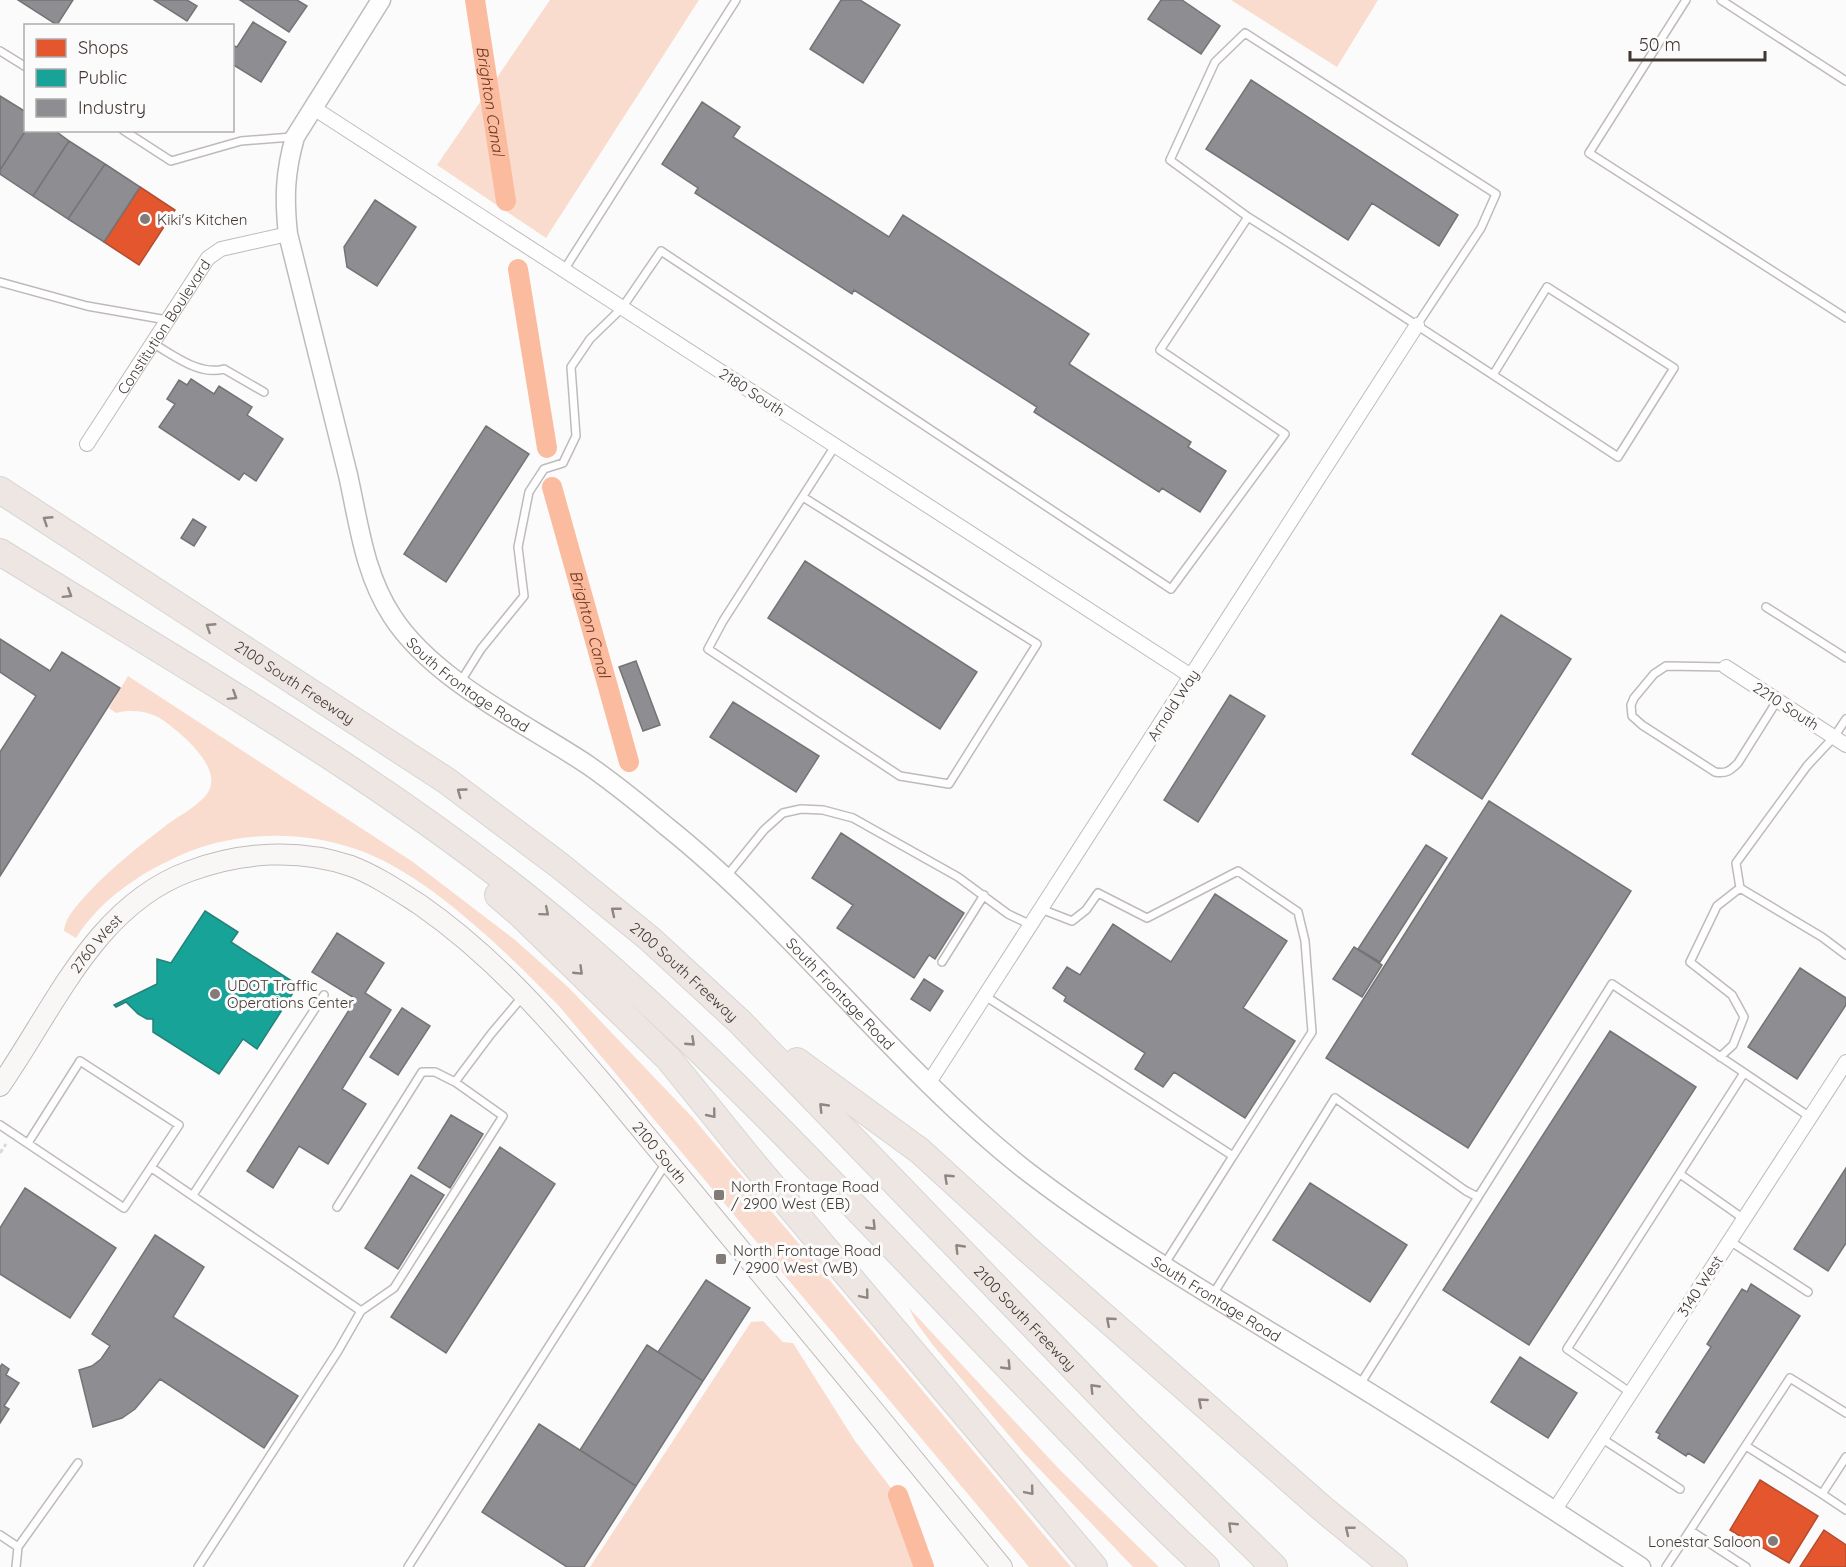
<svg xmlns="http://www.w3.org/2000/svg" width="1846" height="1567" font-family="Quicksand,sans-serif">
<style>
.green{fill:#fadccf}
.shops{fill:#e4572e;stroke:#b34d2f;stroke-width:1.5}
.public{fill:#17a398;stroke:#248279;stroke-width:1.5}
.industry{fill:#8d8d92;stroke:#767375;stroke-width:1.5}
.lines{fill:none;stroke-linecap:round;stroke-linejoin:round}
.canal{stroke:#fbbb9f;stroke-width:20}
.service-casing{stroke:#c0bbba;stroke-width:10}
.minor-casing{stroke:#c0bbba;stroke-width:16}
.tertiary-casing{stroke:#c0bbba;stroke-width:21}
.secondary-casing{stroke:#c0bbba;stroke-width:22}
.motorway-casing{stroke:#d7d5d4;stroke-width:28}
.path{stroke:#dad9d8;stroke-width:3;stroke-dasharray:4.5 3;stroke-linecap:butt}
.service{stroke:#fefefe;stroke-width:7}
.minor{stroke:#fefefe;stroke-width:14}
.tertiary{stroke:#fefefe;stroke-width:18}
.secondary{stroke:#f9f7f6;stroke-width:20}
.motorway{stroke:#eee6e2;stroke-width:26}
.oneway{stroke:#8f8581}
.poi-dot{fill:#827b78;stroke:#fbfbfb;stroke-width:2}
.labels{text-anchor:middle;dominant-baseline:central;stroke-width:6;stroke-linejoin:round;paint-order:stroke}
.poi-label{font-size:15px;fill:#413631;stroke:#fbfbfb;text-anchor:start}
.street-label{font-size:15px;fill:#413631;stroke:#fbfbfb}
.water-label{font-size:16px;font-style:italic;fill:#6e3319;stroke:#fbfbfb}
</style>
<rect width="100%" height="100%" fill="#fbfbfb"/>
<path class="green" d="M550,0H699L546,238L437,165Z
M1231,0H1378L1337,67Z
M128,676L413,862L514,939L568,987L693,1118L1071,1567H1029L559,1006C507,953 433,879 364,852C306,830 238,830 181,855C140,873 101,899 76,938L64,931C65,917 79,903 88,893C111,868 138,847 164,827C175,818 188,812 198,803C204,798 210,792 211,784C215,762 181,733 164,721C150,711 132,709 116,713L109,708Z
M909,1308L1060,1470L1159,1567H1133L1024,1453L932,1344L916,1322Z
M763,1321L783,1342L793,1343L855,1441L894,1492L917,1567H590L751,1322Z"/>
<path class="shops" d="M140,187L175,210L139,265L104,242Z
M1760,1480L1818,1516L1789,1563L1755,1543L1754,1545L1730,1530Z
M1824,1530L1846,1545V1567H1800Z"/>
<path class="public" d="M205,911L238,932L231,942L298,985L257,1049L243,1039L219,1074L153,1032V1019H147L138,1014L126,1002L116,1007L114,1005L157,984V959L171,963Z"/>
<path class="industry" d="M18,0H73L57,25Z
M154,0H187L197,6L187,21Z
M240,0H297L307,6L289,32Z
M841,0H860L900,25L863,83L810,49Z
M1161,0H1182L1220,26L1201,54L1148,19Z
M253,22L286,42L261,82L232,64V45L237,47Z
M1251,80L1458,215L1439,246L1372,203L1348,240L1206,149Z
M0,96L26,112V130L0,170Z
M702,102L740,127L733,137L889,237L903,215L1089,334L1069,364L1191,442L1188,447L1226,471L1200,512L1162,488L1159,492L1034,412L1037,407L854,290L852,294L695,193L698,188L662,164Z
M26,130H54L69,141L33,196L0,174V170Z
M69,141L105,164L68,219L33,196Z
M105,164L140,187L104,242L68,219Z
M375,200L416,227L377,286L347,267L344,247Z
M191,379L214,394L219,386L252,407L247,415L283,439L256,481L244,473L239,480L159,427L175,404L167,399L179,380L187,385Z
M486,426L529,454L446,582L404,554Z
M193,519L206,527L194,546L181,538Z
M805,561L977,672L940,729L768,618Z
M1501,615L1571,659L1482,799L1412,754Z
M0,639L50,671L62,652L120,688L0,876V752L36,696L0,672Z
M636,661L660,725L643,731L619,667Z
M1230,695L1265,716L1198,822L1164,800Z
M733,702L819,756L796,792L710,737Z
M1489,801L1631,891L1468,1148L1326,1058Z
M841,833L964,913L935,959L929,955L914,978L837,928L853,905L812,878Z
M1426,845L1447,858L1380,962L1358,949Z
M1215,894L1287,941L1243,1008L1295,1041L1245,1118L1174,1072L1163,1087L1135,1069L1145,1053L1064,1001L1066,997L1053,988L1067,967L1080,975L1113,924L1171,962Z
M337,933L384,963L365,993L391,1010L342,1089L366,1104L328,1164L299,1146L273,1188L247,1171L356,999L312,972Z
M1354,947L1382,965L1362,997L1333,979Z
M1800,968L1846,998V1005L1797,1079L1748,1047Z
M924,979L943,991L930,1011L911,999Z
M402,1008L430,1026L398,1075L370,1057Z
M1610,1031L1696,1087L1529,1345L1443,1290Z
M451,1115L483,1134L450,1188L418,1168Z
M500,1147L555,1184L446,1353L391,1317Z
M1846,1168V1243L1828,1271L1794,1249Z
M411,1175L444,1195L398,1269L365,1248Z
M1310,1183L1407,1245L1370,1302L1273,1240Z
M25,1188L116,1248L70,1318L0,1274V1228Z
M155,1235L204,1267L173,1317L298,1396L264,1448L160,1379L135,1409L122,1418L93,1427L79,1370L92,1366L101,1359L110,1346L92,1334Z
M706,1280L750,1308L703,1381L658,1352Z
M1751,1284L1800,1316L1704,1463L1688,1453L1686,1456L1658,1438L1660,1434L1656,1432L1711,1347L1707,1344L1742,1289L1747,1292Z
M647,1345L703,1381L636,1486L580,1450Z
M1520,1357L1577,1393L1548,1438L1491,1402Z
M2,1364L9,1369L6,1375L19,1383L4,1406L9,1409L0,1423V1367Z
M539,1424L636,1486L584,1567H567L482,1512Z"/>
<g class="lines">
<g class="canal">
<path id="s1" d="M475,0L506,201"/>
<path d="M518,269L547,448"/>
<path id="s2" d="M552,487L629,762"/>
<path d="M898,1495L924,1567"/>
</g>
<defs>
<path id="service" d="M1686,0L1589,153L1846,318
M1721,0L1846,81
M0,51L26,67
M123,130L171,161L241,141L292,137
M1248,217L1170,160L1215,62L1245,33L1496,194L1481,228L1417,325
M564,270L736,0
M0,282L87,306L167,320
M152,343C174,355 199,376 224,369L264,392
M803,497L1037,644L949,784L900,776L708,649L723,621L835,446
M1766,607L1846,658
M1726,667L1666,666L1654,674L1634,698L1631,705L1632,716L1642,725L1715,772C1726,774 1730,771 1738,763L1777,701
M461,681L481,649L524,596L518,547L529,492L544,469L563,463L576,436L571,367L590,339L622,308L661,251L1171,589L1285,434L1160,350L1248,217C1372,295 1495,376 1618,457L1674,368L1547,287L1493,375
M1846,719L1834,737L1807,766L1736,863L1740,888L1822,937L1846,955
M726,877L764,830L783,813L801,809L823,810L853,818L958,877L1008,914L1031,925
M1041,909L1072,921L1086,910L1098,893L1147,918L1238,871L1298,912L1305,941L1312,1032L1233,1156
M942,962L984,895
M985,996L1233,1156L1164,1265
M1720,1057L1733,1045L1744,1017L1732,995L1690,962L1717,906L1740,888
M0,1125L124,1208L179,1125L80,1061L28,1143
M152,1168L361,1311L394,1288L503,1116L455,1082L491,1034L523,996
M1680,1174L1744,1219
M193,1195L324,995
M1478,1197L1612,984L1810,1117
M337,1207L422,1072H435L455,1082
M1730,1241L1808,1292
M1212,1296L1335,1098L1466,1191L1478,1197L1359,1386
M1631,1393L1567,1349L1744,1073
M1601,1438L1680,1489
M1746,1446L1822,1494L1846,1457
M1822,1494L1846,1510
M1691,1531L1746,1567
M0,1535L18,1547L78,1463
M16,1567L18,1547
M198,1567L338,1351L361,1311
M408,1567L666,1163
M1666,1567L1790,1378L1846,1413"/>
<g id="minor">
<path d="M312,107L1191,676"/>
<path id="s3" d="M87,444L208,258L221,249L288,234"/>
<path d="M1726,667L1846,745"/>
<path d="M928,1084L1417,325"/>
<path d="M1554,1511L1846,1062"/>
</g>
<g id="tertiary">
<path id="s4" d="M381,0L295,137C285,172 284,198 288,234C308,314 328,395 348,475C359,524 364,573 392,616C433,680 525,723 588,765C615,784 641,805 666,826C795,929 894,1066 1024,1169C1129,1250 1245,1315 1357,1385C1453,1444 1547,1506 1641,1567"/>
</g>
<g id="secondary">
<path id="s5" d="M0,1086C54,1009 95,905 190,871C241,852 299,848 351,866C375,875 397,890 419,904C494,956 549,1020 607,1088C645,1134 683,1180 721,1226C815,1339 909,1453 1002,1567"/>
</g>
<g id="motorway">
<path id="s6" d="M0,490L447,781L559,865L650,939L740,1022L1127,1423L1274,1567"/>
<path d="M0,552C197,674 405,790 581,942C742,1081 885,1240 1032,1392C1089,1451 1146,1512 1206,1567"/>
<path d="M498,895L519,913L668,1058L748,1157L1094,1567"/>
<path d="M797,1061L920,1151L1025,1247L1323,1509L1394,1567"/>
</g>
</defs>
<use href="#service" class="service-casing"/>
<use href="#minor" class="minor-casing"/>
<use href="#tertiary" class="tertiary-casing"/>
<use href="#secondary" class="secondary-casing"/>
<use href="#motorway" class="motorway-casing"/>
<path class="path" d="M0,1153L6,1144"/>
<use href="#service" class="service"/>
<use href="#minor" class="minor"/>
<use href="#tertiary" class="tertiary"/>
<use href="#secondary" class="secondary"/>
<use href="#motorway" class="motorway"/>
</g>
<defs><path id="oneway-chevron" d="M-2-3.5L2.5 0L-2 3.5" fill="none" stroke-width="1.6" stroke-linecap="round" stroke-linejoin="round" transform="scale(1.5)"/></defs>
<g class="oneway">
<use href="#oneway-chevron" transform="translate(47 520) rotate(-147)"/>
<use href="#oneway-chevron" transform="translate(68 594) rotate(32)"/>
<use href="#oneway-chevron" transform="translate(210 627) rotate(-147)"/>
<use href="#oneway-chevron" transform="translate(233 696) rotate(32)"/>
<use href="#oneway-chevron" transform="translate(461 792) rotate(-144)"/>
<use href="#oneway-chevron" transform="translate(615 911) rotate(-141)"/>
<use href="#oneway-chevron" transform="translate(545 912) rotate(40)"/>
<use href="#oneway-chevron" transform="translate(579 971) rotate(44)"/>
<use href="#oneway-chevron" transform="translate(691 1042) rotate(43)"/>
<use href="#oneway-chevron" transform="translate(823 1107) rotate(-134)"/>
<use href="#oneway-chevron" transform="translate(712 1114) rotate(51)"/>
<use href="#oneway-chevron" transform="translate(948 1178) rotate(-137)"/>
<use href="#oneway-chevron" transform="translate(872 1226) rotate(46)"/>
<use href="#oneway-chevron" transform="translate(959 1248) rotate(-134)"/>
<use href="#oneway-chevron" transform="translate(865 1295) rotate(50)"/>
<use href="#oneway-chevron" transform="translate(1110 1321) rotate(-139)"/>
<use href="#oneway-chevron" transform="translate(1007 1366) rotate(46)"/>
<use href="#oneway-chevron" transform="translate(1094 1388) rotate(-134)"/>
<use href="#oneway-chevron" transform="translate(1202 1402) rotate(-139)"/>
<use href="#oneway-chevron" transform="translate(1030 1491) rotate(50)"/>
<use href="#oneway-chevron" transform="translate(1232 1526) rotate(-136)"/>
<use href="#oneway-chevron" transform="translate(1349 1530) rotate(-141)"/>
</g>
<g class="poi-dot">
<circle cx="145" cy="219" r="6"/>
<circle cx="215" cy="994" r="6"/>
<rect x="713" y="1189" width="12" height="12" rx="3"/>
<rect x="715" y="1253" width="12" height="12" rx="3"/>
<circle cx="1773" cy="1541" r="6"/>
</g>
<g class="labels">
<g class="poi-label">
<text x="157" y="219">Kiki's Kitchen</text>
<text x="227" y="985">UDOT Traffic<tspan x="227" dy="17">Operations Center</tspan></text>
<text x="731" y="1186">North Frontage Road<tspan x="731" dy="17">/ 2900 West (EB)</tspan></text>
<text x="733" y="1250">North Frontage Road<tspan x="733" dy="17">/ 2900 West (WB)</tspan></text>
<text x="1761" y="1541" text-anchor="end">Lonestar Saloon</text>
</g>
<g class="street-label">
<text stroke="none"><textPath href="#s3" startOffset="140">Constitution Boulevard</textPath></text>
<text transform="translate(752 392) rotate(33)">2180 South</text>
<text stroke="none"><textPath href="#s6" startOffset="352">2100 South Freeway</textPath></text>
<text stroke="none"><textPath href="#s4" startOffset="760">South Frontage Road</textPath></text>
<text transform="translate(1173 705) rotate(-57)">Arnold Way</text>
<text transform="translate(1786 706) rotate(33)">2210 South</text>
<text stroke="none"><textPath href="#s5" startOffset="172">2760 West</textPath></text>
<text stroke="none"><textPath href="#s6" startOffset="838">2100 South Freeway</textPath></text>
<text stroke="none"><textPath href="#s4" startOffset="1246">South Frontage Road</textPath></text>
<text stroke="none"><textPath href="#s5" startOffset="882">2100 South</textPath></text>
<text transform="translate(1700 1286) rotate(-57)">3140 West</text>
<text stroke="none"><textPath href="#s4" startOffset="1732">South Frontage Road</textPath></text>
<text stroke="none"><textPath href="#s6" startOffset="1324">2100 South Freeway</textPath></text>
</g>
<g class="water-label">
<text stroke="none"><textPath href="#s1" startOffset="102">Brighton Canal</textPath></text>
<text stroke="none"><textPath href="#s2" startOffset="142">Brighton Canal</textPath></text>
</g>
</g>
<rect x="24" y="24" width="210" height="108" fill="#fbfbfb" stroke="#b1acaa" stroke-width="1.5"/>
<rect x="36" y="39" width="30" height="18" fill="#e4572e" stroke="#b1acaa" stroke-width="1.5"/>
<text x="78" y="54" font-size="18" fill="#413631">Shops</text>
<rect x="36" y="69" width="30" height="18" fill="#17a398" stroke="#b1acaa" stroke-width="1.5"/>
<text x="78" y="84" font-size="18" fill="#413631">Public</text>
<rect x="36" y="99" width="30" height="18" fill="#8d8d92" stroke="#b1acaa" stroke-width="1.5"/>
<text x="78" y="114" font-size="18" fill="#413631">Industry</text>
<path d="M1630 51v9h135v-9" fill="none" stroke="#413631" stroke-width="3"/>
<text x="1639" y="51" font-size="18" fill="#413631" stroke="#fbfbfb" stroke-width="4.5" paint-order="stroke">50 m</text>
</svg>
